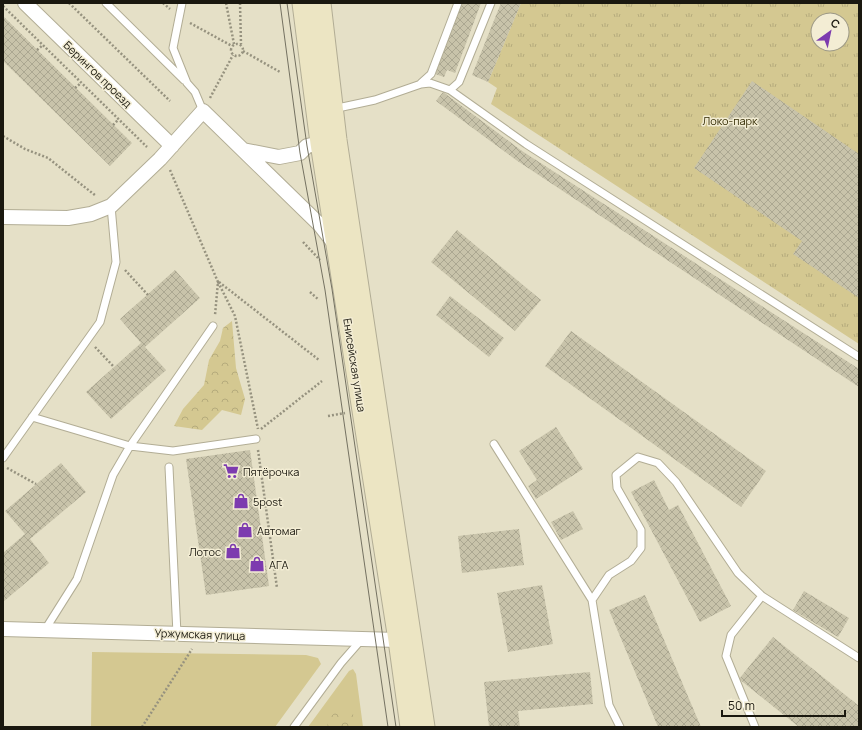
<svg xmlns="http://www.w3.org/2000/svg" width="862" height="730" font-family="Manrope,sans-serif">
<style>
.grass{fill:#d4c891}
.forest{fill:url(#forest-crowns)}
.park{fill:url(#park-tufts);fill-rule:evenodd}
.building{fill:url(#building-cross-hatch)}
.lines{fill:none;stroke-linecap:round;stroke-linejoin:round}
.service-casing{stroke:#b2ad95;stroke-width:9}
.minor-casing{stroke:#b2ad95;stroke-width:16}
.secondary-casing{stroke:#b2ad95;stroke-width:21}
.path{stroke:#96927f;stroke-width:2.5;stroke-dasharray:2 2;stroke-linecap:butt}
.service{stroke:#fff;stroke-width:7}
.minor{stroke:#fff;stroke-width:14}
.secondary{stroke:#ece5c3;stroke-width:19}
.tram{stroke:#747161;stroke-width:1}
.labels{text-anchor:middle;dominant-baseline:central;stroke-width:3;stroke-linejoin:round;paint-order:stroke}
.street-label{font-size:11px;fill:#1a180f;stroke:#f3edd4}
.park-label{font-size:11px;fill:#322a02;stroke:#f3edd4}
.poi-label{font-size:11px;fill:#1a180f;stroke:#f3edd4;text-anchor:start}
</style>
<defs>
<pattern id="forest-crowns" width="20" height="18" patternUnits="userSpaceOnUse"><rect width="20" height="18" fill="#d4c891"/><path d="M2 6a3 3 0 1 1 6 0M12 15a3 3 0 1 1 6 0" fill="none" stroke="#b5ab7c"/></pattern>
<pattern id="park-tufts" width="24" height="20" patternUnits="userSpaceOnUse"><rect width="24" height="20" fill="#d4c891"/><path d="M3 7l-1-3M5 7V3M7 7l1-3M15 17l-1-3M17 17v-4M19 17l1-3" fill="none" stroke="#b5ab7c"/></pattern>
<pattern id="building-cross-hatch" width="8" height="8" patternUnits="userSpaceOnUse"><rect width="8" height="8" fill="#c8c3aa"/><path d="M0 0l8 8M0 8l8-8" fill="none" stroke="#aba791"/></pattern>
</defs>
<rect width="100%" height="100%" fill="#e5e0c7"/>
<path class="grass" d="M92,652L306,655L318,658L321,664L275,727H91Z
M353,669L356,674L363,727H308L349,671Z"/>
<path class="forest" d="M232,321L236,368L245,399L241,415L222,410L202,430L174,426L183,409L204,385L209,360L220,341L223,328Z
M337,711L352,712L359,727H327L329,718Z"/>
<path class="park" d="M521,3H859V344L491,104L497,88L488,82ZM818,20H842V44H818Z"/>
<path class="building" d="M461,3H481L455,73L447,70L444,77L435,74Z
M501,3H521L488,82L472,75Z
M3,16L132,143L110,166L3,61Z
M752,81L859,154V298L793,254L802,241L694,168Z
M443,92L522,151L859,369V387L516,160L436,101Z
M457,230L541,300L515,331L431,262Z
M175,270L200,298L145,347L166,370L111,419L86,392L141,343L120,319Z
M450,296L504,338L489,357L436,315Z
M571,331L766,471L741,507L545,366Z
M556,427L583,469L536,499L528,486L537,480L519,451Z
M250,450L269,586L206,595L186,459Z
M61,463L86,492L30,539L49,563L3,602V553L25,534L5,511Z
M654,480L669,510L678,505L731,606L700,622L631,492Z
M573,511L583,529L561,540L551,522Z
M519,529L524,565L462,573L458,536Z
M542,585L553,644L508,652L497,593Z
M804,591L849,618L838,637L793,610Z
M645,595L701,727H658L609,610Z
M773,637L859,706V727H799L739,679Z
M590,672L593,704L518,711L520,727H489L484,682Z"/>
<g class="lines">
<defs>
<path id="service" d="M106,3L184,80
M182,3L173,48L187,83L195,92L203,111
M491,3L459,82L450,90L526,144L859,357
M421,83L431,74L458,3
M333,109L375,100L421,84L430,83L450,90
M32,417L130,446L213,326
M494,444L592,600L609,705L620,727
M3,458L100,322L116,262L111,206
M169,467L177,634
M762,596L859,658
M592,600L609,575L631,561L641,548V530L617,488L616,475L638,457L658,463L676,482L738,573L762,596L731,635L726,656L755,727
M48,625L77,579L113,475L130,446L173,451L256,439
M294,727L341,663L362,639"/>
<path id="minor" d="M25,3L172,146
M243,150L279,157L300,153L307,146L329,141
M3,217L68,218L91,214L111,206L160,159L203,111L320,225L334,243
M3,629L398,640"/>
<path id="secondary" d="M302,3L320,143L398,640L410,727
M321,3L337,140L425,727"/>
</defs>
<use href="#service" class="service-casing"/>
<use href="#minor" class="minor-casing"/>
<use href="#secondary" class="secondary-casing"/>
<path class="path" d="M69,3L170,101
M163,3L170,9
M226,3L234,44
M240,3L241,44
M3,6L147,147
M190,23L232,46
M231 50a6 6 0 1 1 12 0a6 6 0 1 1-12 0Z
M37,50L43,45
M243,51L280,72
M75,88L81,83
M210,98L233,55
M113,125L118,120
M3,136L25,149L48,158L96,196
M170,170L218,282L215,315
M303,242L320,260
M125,270L148,295
M218,282L235,316L258,429
M219,282L319,360
M310,292L319,300
M95,347L114,367
M328,416L345,413
M261,429L322,381
M258,450L277,588
M7,468L36,484
M142,727L192,649"/>
<use href="#service" class="service"/>
<use href="#minor" class="minor"/>
<use href="#secondary" class="secondary"/>
<path class="tram" d="M280,3L300,153L325,290L388,727
M287,3L307,146L332,289L396,727"/>
</g>
<defs>
<symbol id="supermarket-bare" viewBox="-9 -9 18 18"><path d="M-6-5.5h2.5l.6 2H6L4.5 2H-2.5L-4.4-4H-6ZM-1.5 3.2a1.3 1.3 0 1 0 .1 0ZM3 3.2a1.3 1.3 0 1 0 .1 0Z" fill="#7d3baf" stroke="#f3edd4" stroke-width="2.5" paint-order="stroke"/></symbol>
<symbol id="shop-bare" viewBox="-9 -9 18 18"><path d="M-5-2.5h2.3a2.7 3.5 0 0 1 5.4 0H5L5.5 6h-11ZM-1.5-2.5h3a1.5 2.3 0 0 0-3 0Z" fill="#7d3baf" stroke="#f3edd4" stroke-width="2.5" paint-order="stroke"/></symbol>
</defs>
<g fill-rule="evenodd">
<use href="#supermarket-bare" x="220" y="460" width="22" height="22"/>
<use href="#shop-bare" x="230" y="490" width="22" height="22"/>
<use href="#shop-bare" x="234" y="519" width="22" height="22"/>
<use href="#shop-bare" x="222" y="540" width="22" height="22"/>
<use href="#shop-bare" x="246" y="553" width="22" height="22"/>
</g>
<g class="labels">
<g class="street-label">
<text transform="translate(98 74) rotate(44)">Берингов проезд</text>
<text transform="translate(355 365) rotate(81)">Енисейская улица</text>
<text transform="translate(200 634) rotate(2)">Уржумская улица</text>
</g>
<g class="park-label">
<text x="730" y="120">Локо-парк</text>
</g>
<g class="poi-label">
<text x="243" y="471">Пятёрочка</text>
<text x="253" y="501">5post</text>
<text x="257" y="530">Автомаг</text>
<text x="221" y="551" text-anchor="end">Лотос</text>
<text x="269" y="564">АГА</text>
</g>
</g>
<rect width="862" height="730" fill="none" stroke="#1a180f" stroke-width="8"/>
<g transform="translate(830 32) rotate(33)"><circle r="19" fill="#f3edd4" stroke="#9c9885"/>
<path d="M0-3L7 15L0 10L-7 15Z" fill="#7d3baf"/>
<text y="-6" font-size="11" font-weight="bold" text-anchor="middle" fill="#1a180f">С</text>
</g>
<path d="M722 710v6h123v-6" fill="none" stroke="#1a180f" stroke-width="2"/>
<text x="728" y="710" font-size="12" fill="#1a180f" stroke="#f3edd4" stroke-width="3" paint-order="stroke">50 m</text>
</svg>
